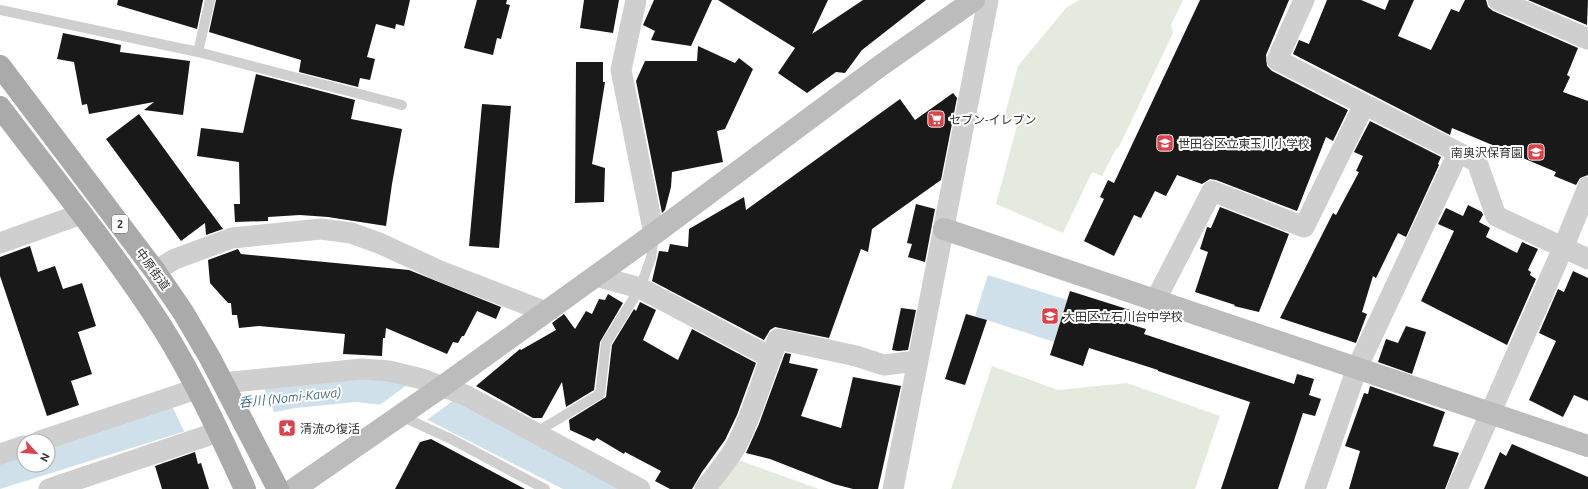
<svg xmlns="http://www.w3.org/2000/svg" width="1588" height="489" font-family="Ubuntu,'Noto Sans JP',sans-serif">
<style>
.green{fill:#e4eade}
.water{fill:#cfe0eb}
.pier{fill:#fff}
.building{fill:#191919}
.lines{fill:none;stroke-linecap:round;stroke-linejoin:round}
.lane{stroke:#cfcfcf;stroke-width:10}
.street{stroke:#cfcfcf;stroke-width:21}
.secondary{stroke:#bcbcbc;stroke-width:22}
.primary{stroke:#aaa;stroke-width:22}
.labels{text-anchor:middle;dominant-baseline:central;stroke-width:4;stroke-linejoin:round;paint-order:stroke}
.shield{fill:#fff;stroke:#707070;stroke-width:1}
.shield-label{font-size:11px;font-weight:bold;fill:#323232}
.poi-label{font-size:12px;fill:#323232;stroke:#fff;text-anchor:start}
.street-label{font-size:12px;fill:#323232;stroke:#fff}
.water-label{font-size:13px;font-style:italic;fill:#44718f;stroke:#fff}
</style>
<rect width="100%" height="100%" fill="#fff"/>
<path class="green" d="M1079,0H1183L1171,25L1173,33L1119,147L1116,149L1102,176L1092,172L1063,233L996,204L1018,122L1004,118L1018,66L1066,8Z
M992,366L1058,390L1127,383L1220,416L1195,489H951Z
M738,460L819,489H716Z"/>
<path class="water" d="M988,275L1067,300L1054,342L975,316Z
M371,377L398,381L459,401L619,489H563L430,421L382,405L356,402L296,408L202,426L0,489V457L24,450V465H48V443L166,407L263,385Z"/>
<path class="pier" d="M411,382L457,398L424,422L377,407Z
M262,383L275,414L202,428L185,433L171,404Z"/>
<path class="building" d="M118,0H203L197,29L117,5Z
M216,0H410L404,26L396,24L395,29L376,24L367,57L375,59L370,80L360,78L358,87L299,72L301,60L209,32Z
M477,0H507L506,4L510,5L501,39L497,38L493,55L464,48Z
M584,0H619L613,33L580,28Z
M654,0H712L691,46L651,40L655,31L643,25Z
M718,0H828L812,34L863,0H926L862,50L845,73L836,72L807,93L778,73L795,48Z
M1200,0H1289L1266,55L1267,66L1272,71L1348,110L1333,141L1326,137L1297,211L1216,180L1210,179L1202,184L1177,175L1166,196L1155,191L1141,218L1134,215L1114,256L1084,241L1104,199L1100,197L1108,180L1114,183Z
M1327,0H1361L1385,10L1389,0H1414L1398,36L1431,50L1451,9L1459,12L1465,0H1486L1488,7L1493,11L1578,48L1567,75L1570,77L1563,92L1588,101V175L1580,178L1576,185L1554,176L1556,172L1452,128L1450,135L1293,54L1299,40L1309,44Z
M1528,0H1588L1587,25Z
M63,33L121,45L120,52L190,61L183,115L144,110L154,102L89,114L87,104L82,105L74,62L57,59Z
M698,46L735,63L739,58L753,69L725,129L717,131L723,162L672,172L671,187L665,210L662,213L636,81L645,61H697Z
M576,62H603V82H605L592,164L605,168L604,202L575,203Z
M256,74L355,100L351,119L402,129L392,184L386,226L328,217L300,215L268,217V221L235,222L234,204H240L239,162L197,156L201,128L243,133Z
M953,93L957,98L941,180L872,229L868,252L861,249L829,338L775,327L770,330L764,340L652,281L659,251L668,252L670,244L688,247L689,229L744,197L746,210L900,99L915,120Z
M482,104L511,106L499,248L469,246Z
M139,114L197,194L223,229L206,235L205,223L181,241L106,139Z
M1370,121L1441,157L1438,164L1439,165L1406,237L1398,233L1376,278L1373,276L1362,312L1367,314L1356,343L1280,318L1333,213L1336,215L1359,172L1356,171L1363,156L1354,152Z
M916,204L935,209L925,262L908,257L912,244L907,243Z
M1468,205L1482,212L1483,215L1479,222L1490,228L1486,237L1517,253L1522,242L1538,249L1528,270L1531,272L1530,275L1536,279L1507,345L1421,301L1454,231L1438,224L1446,208L1463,216Z
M1220,207L1289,234L1259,312L1234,306L1235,305L1195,292L1208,252L1200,249L1207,227L1211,228Z
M30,246L38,272L55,266L63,289L82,283L96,326L78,332L92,374L71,381L79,405L47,416L0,276V257Z
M238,249L241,254L409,270L501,307L496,319L477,311L464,336H462L458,343L453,342L447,354L386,328L385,338H383L382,356L343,354L345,334L259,326L239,328L237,315H232L231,303H228L210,283L208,260Z
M1573,271L1588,278V401L1574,395L1563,417L1529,400L1556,341L1539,333L1558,289L1564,292Z
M1070,291L1130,310L1126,323L1146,329L1144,334L1294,384L1297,374L1314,379L1309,395L1321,399L1315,416L1303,413L1278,489H1221L1250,402L1158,371V370L1089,348L1083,366L1050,355Z
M608,294L623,303L600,342L594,390L566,407L562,382L542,418H533L476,386L520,349L521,350L556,330L552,323L564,314L575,329L586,311L592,314L599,299L605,300Z
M640,302L656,310L643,340L678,360L692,329L756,363L737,415L725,440L702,472L692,489H670L655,481L661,471L625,452L624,454L597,438L594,441L570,430L569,420L606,397L612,345L634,309L636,311Z
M901,308L916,310L908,350L898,351L892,350Z
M966,314L987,320L965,385L945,379Z
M1406,326L1426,332L1412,374L1378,362L1386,339L1398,343Z
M785,353L791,354L789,363L818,369L801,416L841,428L853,377L901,386L878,489H853L834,484L770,459L746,453L759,424Z
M1370,386L1445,412L1433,446L1459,453L1445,489H1349L1360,451L1345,446L1364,393L1368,394Z
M431,439L525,489H395L420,442Z
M1512,444L1588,477V489H1484L1500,452L1506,456Z
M195,452L198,464L201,463L209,489H162L155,466Z"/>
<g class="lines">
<path class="lane" d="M0,10L198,52L210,0
M198,52L402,105
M401,416L453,440L545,489
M535,433L600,394L606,343L640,288L651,258L654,236"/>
<path class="street" d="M636,0L621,70L654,234
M1304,0L1277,60L1477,162L1496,216L1588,259
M1498,0L1588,39
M0,243L81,214
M155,271L175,259L232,238L321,229L351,233L379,243L440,271L546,312
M596,276L640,288L770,357
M1155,301L1212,191L1304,227L1364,105
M223,383L362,369L389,371L422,379L465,395L640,489
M40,441L196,389
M0,454L24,446
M49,489L218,432
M705,489C715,475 728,461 736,446C754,412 763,374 778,339L856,356L884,365L917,361
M893,489L988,0
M1315,489L1357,368L1458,153
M1457,489L1563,248L1588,187"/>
<path class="secondary" d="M944,229L1588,446
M294,489L443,386L654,234L880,66L974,0"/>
<path class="primary" d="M0,66L155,271L183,312L210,358L278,489
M0,107C55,180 113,251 162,327C194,378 220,434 245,489"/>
</g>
<defs>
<symbol id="supermarket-square" viewBox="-11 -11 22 22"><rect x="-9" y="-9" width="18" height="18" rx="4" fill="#da434c" stroke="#fff"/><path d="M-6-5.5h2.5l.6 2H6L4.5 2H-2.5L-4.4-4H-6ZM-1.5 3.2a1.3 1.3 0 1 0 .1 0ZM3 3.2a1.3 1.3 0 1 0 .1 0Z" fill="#fff"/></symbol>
<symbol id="school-square" viewBox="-11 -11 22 22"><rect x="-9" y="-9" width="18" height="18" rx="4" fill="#da434c" stroke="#fff"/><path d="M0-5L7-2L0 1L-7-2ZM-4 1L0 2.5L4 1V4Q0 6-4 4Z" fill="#fff"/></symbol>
<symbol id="sight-square" viewBox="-11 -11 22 22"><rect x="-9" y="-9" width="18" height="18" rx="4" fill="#da434c" stroke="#fff"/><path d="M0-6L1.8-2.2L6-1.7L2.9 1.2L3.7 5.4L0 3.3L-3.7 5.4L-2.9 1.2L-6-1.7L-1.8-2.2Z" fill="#fff"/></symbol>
</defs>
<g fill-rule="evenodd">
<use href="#supermarket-square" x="926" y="109" width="20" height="20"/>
<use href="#school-square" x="1155" y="133" width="20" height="20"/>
<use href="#school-square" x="1526" y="142" width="20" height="20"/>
<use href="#school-square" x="1040" y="306" width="20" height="20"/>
<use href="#sight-square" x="277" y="418" width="20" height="20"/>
</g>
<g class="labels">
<rect class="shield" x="112" y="215" width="16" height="18" rx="3"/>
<g class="shield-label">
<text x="120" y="224">2</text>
</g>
<g class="poi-label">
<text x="949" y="119">セブン-イレブン</text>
<text x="1178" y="143">世田谷区立東玉川小学校</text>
<text x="1523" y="152" text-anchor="end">南奥沢保育園</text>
<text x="1063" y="316">大田区立石川台中学校</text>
<text x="300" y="428">清流の復活</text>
</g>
<g class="street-label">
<text transform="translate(153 269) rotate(54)">中原街道</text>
</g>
<g class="water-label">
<text transform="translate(290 397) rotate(-6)">呑川 (Nomi-Kawa)</text>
</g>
</g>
<g transform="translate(36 453) rotate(116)"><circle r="19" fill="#ffffff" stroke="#adadad"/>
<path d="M0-3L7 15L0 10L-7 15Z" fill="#da434c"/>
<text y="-6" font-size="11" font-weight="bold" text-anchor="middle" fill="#323232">N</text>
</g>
</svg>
